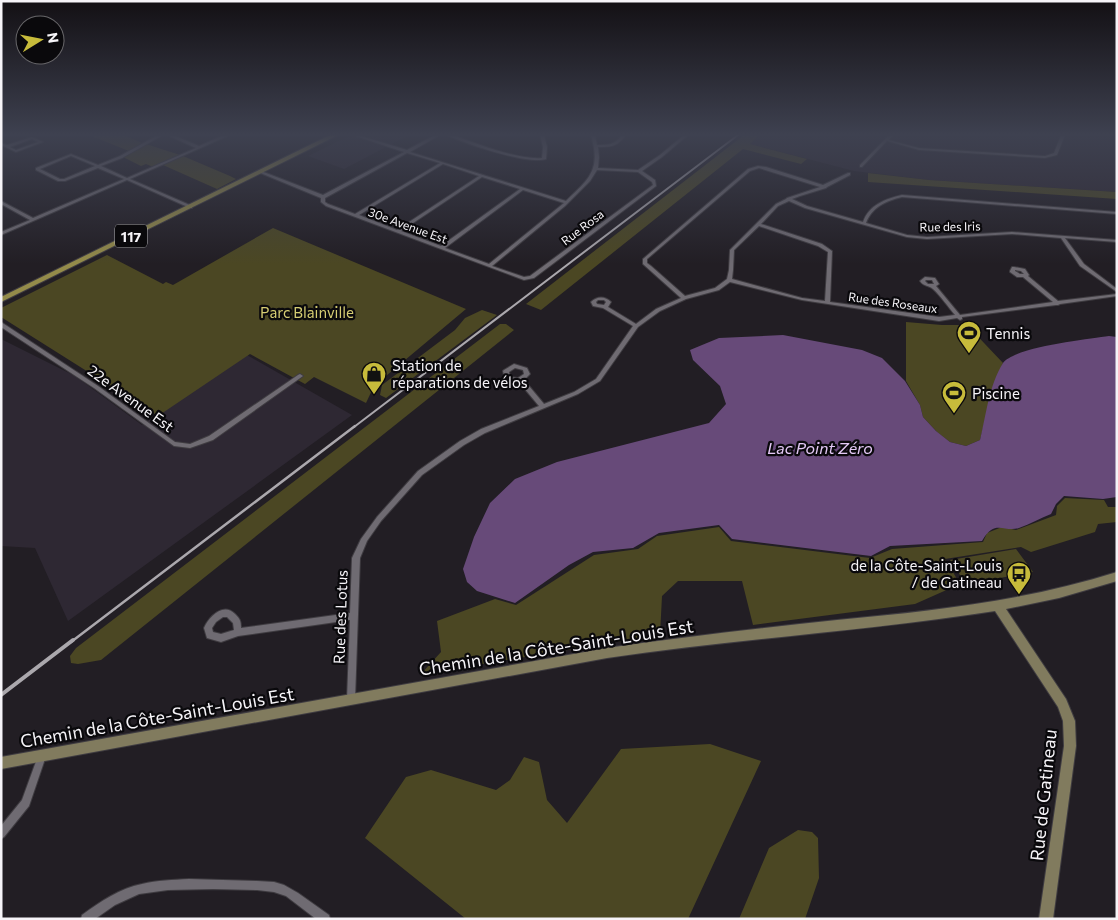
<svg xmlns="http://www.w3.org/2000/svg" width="1118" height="920" font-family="Commissioner,sans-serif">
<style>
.built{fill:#2e2833}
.green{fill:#4b4723}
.water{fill:#674a79}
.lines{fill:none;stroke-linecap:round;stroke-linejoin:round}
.street-casing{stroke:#3f3c41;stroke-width:2}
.secondary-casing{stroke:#3f3c41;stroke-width:2}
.primary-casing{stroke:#3f3c41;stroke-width:2}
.street{fill:#6f6b72;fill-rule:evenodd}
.secondary{fill:#817b5e;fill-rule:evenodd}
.primary{fill:#948b4a;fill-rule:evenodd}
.rail-far2{stroke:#aba8ad;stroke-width:2}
.rail-far1{stroke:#aba8ad;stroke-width:2.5}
.rail{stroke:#aba8ad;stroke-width:4}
.labels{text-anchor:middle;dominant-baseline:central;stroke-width:4.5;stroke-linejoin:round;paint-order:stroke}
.far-street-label{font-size:12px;fill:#f6f4f8;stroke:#0a090c}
.shield{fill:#0a090c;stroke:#afaeb1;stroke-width:1}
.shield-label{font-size:14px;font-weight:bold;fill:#f6f4f8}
.park-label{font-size:15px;fill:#d6cd73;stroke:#0a090c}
.poi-label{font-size:15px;fill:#f6f4f8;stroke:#0a090c;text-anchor:start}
.street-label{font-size:15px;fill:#f6f4f8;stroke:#0a090c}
.water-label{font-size:16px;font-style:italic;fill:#e4c9f6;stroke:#0a090c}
.near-street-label{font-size:18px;fill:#f6f4f8;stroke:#0a090c}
</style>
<rect width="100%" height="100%" fill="#221e24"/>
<path class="built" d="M351,135H409L344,169L308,156Z
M760,135H1117V192L929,180L854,171L750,144Z
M1,339L75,376L142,425L247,355L352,415L68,621L35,548L1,546Z"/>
<path class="green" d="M89,135H124L142,143L129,151Z
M744,135H760L750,144L807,159L801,164L743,149L541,310L526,304Z
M146,144L180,155L153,167L146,164L141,166L123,157Z
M183,156L230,176L236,179L217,189L163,165Z
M868,173L929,180L1117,192V199L868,182Z
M273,228L466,309L374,386L366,403L314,377L305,384L250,354L158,416L1,317V308L107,255L163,284L166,282L173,285Z
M482,310L497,315L386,398L380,395L382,385L455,330L465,318Z
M906,322L942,325H967L1003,363L994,384L980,440L966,446L950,442L937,432L923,417L920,405L906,381Z
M500,324H506L514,330L101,660L78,664L71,663L70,656L76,648Z
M1065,498L1104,500L1108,507H1117V522L1098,524L1095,532L1031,552L1021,547L945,559L960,584L915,604L753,625L742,581H678L662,596L660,635L421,674L441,652L437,621L495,599L516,605L594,555L638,549L657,536L719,527L731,541L870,558L892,549L983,542L987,533L1002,527L1016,530L1056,515L1057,506Z
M1016,549L1033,572L966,584L950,560Z
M710,744L761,761L688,919H466L365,838L406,777L431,770L496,790L510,780L524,757L539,762L547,800L567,823L621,749Z
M798,830L812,832L818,838L819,878L805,919H739L769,848Z"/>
<path class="water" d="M783,335L862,350L882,358L905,381L920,405L923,417L936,431L950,442L966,446L980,440C986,416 989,385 1003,363C1014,347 1088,339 1109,336L1117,337V497L1103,499L1064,496L1056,504L1051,514C1041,518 1030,524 1019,528C1004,533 995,518 982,541L890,546L871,556L732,539L719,525L659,533L633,548L593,552L569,565L515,603L477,591L467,582L463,569L474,537L490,503L515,479L557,462L709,423L726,404L720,386L693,360L690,350L719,338Z"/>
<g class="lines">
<defs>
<path id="street" d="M158,135H163L122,158L101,166L127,178L196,148L167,135H173L199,146L224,135H230L130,179L192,206V208H190L127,180L1,235V232L30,220L1,204V201L33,218L124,179L98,168L65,181H58L36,170V168L71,154L98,165L120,156ZM71,156L95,166L64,179H60L40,169Z
M352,135H358L407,150L435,135H440L410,152L566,201C590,178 601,170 591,135H595L597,145C607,145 615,145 621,136L619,135L625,136C617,147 610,147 598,147L599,157L598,168L638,170L660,155L684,135H688L662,157L642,171L655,180L656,186L534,278L524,280L326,206L321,202V198L258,172L261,171L323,195L404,152ZM407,153L440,163L355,214L328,204L325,202V198ZM443,164L479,176L397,230L359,215ZM597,170L638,172L652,182L653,185L530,276L524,277L492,266L565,206L590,181ZM482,177L520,189L441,246L401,231ZM523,190L564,203L489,264L445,248Z
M447,135H453C478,144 517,160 542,158L543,147L540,135H544L547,147L546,159C528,165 466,144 447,135Z
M889,135H893L889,140L919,148L1045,156L1054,153L1061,135H1065L1057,155L1045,158L919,150L887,141L862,167H860V165Z
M32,137L43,142L16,152L1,145V143L7,145ZM32,139L38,142L16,150L10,147Z
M758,166L766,167L823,185L848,173H850V175L827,187L826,188L800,196L792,199L807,206L863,222C869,205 885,199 902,195L1117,212V214L902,197C886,201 872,207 866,223L907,235L927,237L1012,232L1117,240V242L1065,238L1084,264L1117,289V292L1080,266L1061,238L1012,234L927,239L907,237L805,208L789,201L778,206L761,224L822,244L832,251L830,302L939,317L955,315C948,307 941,296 933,289C929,285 924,287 920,281L925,277L935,278L939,284L936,286L960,315L1053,302L1023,277H1017L1010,272V271L1012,267H1014L1025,269L1029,275L1028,276L1058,301L1117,294V296L1060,304L1058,305H1056L962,317V319L960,320L957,318L939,321L802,300L730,282L719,290L686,299L660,311L638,327L600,381L578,394L485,433L464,445L422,475L381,521L367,541L360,558L355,699L354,702L351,703L348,702L347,699L350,620L238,636L221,642L207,638L204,628C209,617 223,602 235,614C240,619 241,621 241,628L350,613L352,558L361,539L377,517L418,471L460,441L481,429L539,406L519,382H512L505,379L503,371L504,370L514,364L527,368L530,374L524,380L544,404L574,392L596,379L633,326L603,308L593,306L591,302C597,296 605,296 611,302L608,307L636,324L656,309L681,298L643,264V259L748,169ZM759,168L820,187L787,198L786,199L776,204L730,250L729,270L727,279L715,288L685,296L651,266L647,263V259L750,171ZM759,226L818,246L828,252L825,301L802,298L732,279L733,270L734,250ZM1015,270L1021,271L1024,274H1020L1015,271ZM926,280H932L934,284H928L925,281ZM598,300H604L606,302L604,305L597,304L596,302ZM515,368L523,370L524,374L518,378L510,377L509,372ZM223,617H227L233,623L234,630L221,634L213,632L212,628L216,622Z
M1,322L98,386L175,442L190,444L209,436L298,375L300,374L303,376L213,440L190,448L174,446L94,388L1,327Z
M42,752L45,753L46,756L29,806L4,837L1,839V826L22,800L38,756L39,753Z
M189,879L257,881L274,882L284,885L298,893L329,915L330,919H316L286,896L274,892L257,890L213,889L168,890L139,894L115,905L95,919H81L82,915C100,902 120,888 142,884C157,880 173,880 189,879Z"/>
<path id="secondary" d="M1117,572V581L1059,598L1006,609L1066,699L1075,721L1076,746L1053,919H1039L1064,746L1063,721L1058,707L995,611C866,631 736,639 607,658L1,769V757L607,648C683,637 760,628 837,620C932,611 1026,601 1117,572Z"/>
<path id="primary" d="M330,135H338L1,302V297Z"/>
</defs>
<use href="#street" class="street-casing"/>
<use href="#secondary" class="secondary-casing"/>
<use href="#primary" class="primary-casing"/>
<use href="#street" class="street"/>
<use href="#secondary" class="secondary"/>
<use href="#primary" class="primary"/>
<path class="rail-far2" d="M354,427L738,135"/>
<path class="rail-far1" d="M71,642L355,426"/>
<path class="rail" d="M1,695L73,640"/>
</g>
<linearGradient id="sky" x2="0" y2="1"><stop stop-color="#131014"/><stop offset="0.51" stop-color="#3e4150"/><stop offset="1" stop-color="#3e4150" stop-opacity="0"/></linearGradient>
<rect width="1118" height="264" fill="url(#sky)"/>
<defs>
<symbol id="stadium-pin" viewBox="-11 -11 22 30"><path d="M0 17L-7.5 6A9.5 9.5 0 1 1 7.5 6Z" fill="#c7bb3b" stroke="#0a090c"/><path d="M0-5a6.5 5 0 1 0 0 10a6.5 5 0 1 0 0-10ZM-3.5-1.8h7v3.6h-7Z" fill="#111"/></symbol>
<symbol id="shop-pin" viewBox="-11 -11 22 30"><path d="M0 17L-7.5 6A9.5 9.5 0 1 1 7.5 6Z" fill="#c7bb3b" stroke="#0a090c"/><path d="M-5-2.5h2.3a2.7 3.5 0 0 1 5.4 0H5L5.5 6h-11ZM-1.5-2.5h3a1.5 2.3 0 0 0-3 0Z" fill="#111"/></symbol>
<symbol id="bus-pin" viewBox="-11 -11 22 30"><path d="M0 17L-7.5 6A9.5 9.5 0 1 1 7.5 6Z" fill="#c7bb3b" stroke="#0a090c"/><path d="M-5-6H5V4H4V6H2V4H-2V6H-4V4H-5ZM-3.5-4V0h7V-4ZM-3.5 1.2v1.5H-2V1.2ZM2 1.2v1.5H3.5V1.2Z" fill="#111"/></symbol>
</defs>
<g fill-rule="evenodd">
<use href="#stadium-pin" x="955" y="319" width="28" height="38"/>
<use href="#shop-pin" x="360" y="360" width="28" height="38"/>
<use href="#stadium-pin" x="940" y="379" width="28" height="38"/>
<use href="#bus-pin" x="1005" y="560" width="28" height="38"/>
</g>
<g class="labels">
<g class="far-street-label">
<text transform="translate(408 225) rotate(20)">30e Avenue Est</text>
<text transform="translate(950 226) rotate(-1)">Rue des Iris</text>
<text transform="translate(582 227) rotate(-37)">Rue Rosa</text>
<text transform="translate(893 302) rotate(8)">Rue des Roseaux</text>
</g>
<rect class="shield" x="115" y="224.5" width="32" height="23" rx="4"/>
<g class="shield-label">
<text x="131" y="236">117</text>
</g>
<g class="park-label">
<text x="307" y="312">Parc Blainville</text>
</g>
<g class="poi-label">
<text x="986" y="333">Tennis</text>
<text x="392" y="365">Station de<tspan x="392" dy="17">réparations de vélos</tspan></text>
<text x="972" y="393">Piscine</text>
<text x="1002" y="565" text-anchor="end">de la Côte-Saint-Louis<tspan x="1002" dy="17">/ de Gatineau</tspan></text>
</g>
<g class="street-label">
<text transform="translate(131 398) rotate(36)">22e Avenue Est</text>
<text transform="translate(340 617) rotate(-88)">Rue des Lotus</text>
</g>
<g class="water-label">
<text x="820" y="447">Lac Point Zéro</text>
</g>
<g class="near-street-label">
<text transform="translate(556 647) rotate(-9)">Chemin de la Côte-Saint-Louis Est</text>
<text transform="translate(157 717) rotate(-10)">Chemin de la Côte-Saint-Louis Est</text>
<text transform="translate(1043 795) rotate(-84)">Rue de Gatineau</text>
</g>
</g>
<rect width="1118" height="920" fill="none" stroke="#f6f4f8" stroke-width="5"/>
<g transform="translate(40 40) rotate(80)"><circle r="24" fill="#0a090c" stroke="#68676a"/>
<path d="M0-4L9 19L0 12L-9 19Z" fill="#c7bb3b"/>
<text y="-8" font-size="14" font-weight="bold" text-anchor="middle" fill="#f6f4f8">N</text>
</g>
</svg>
